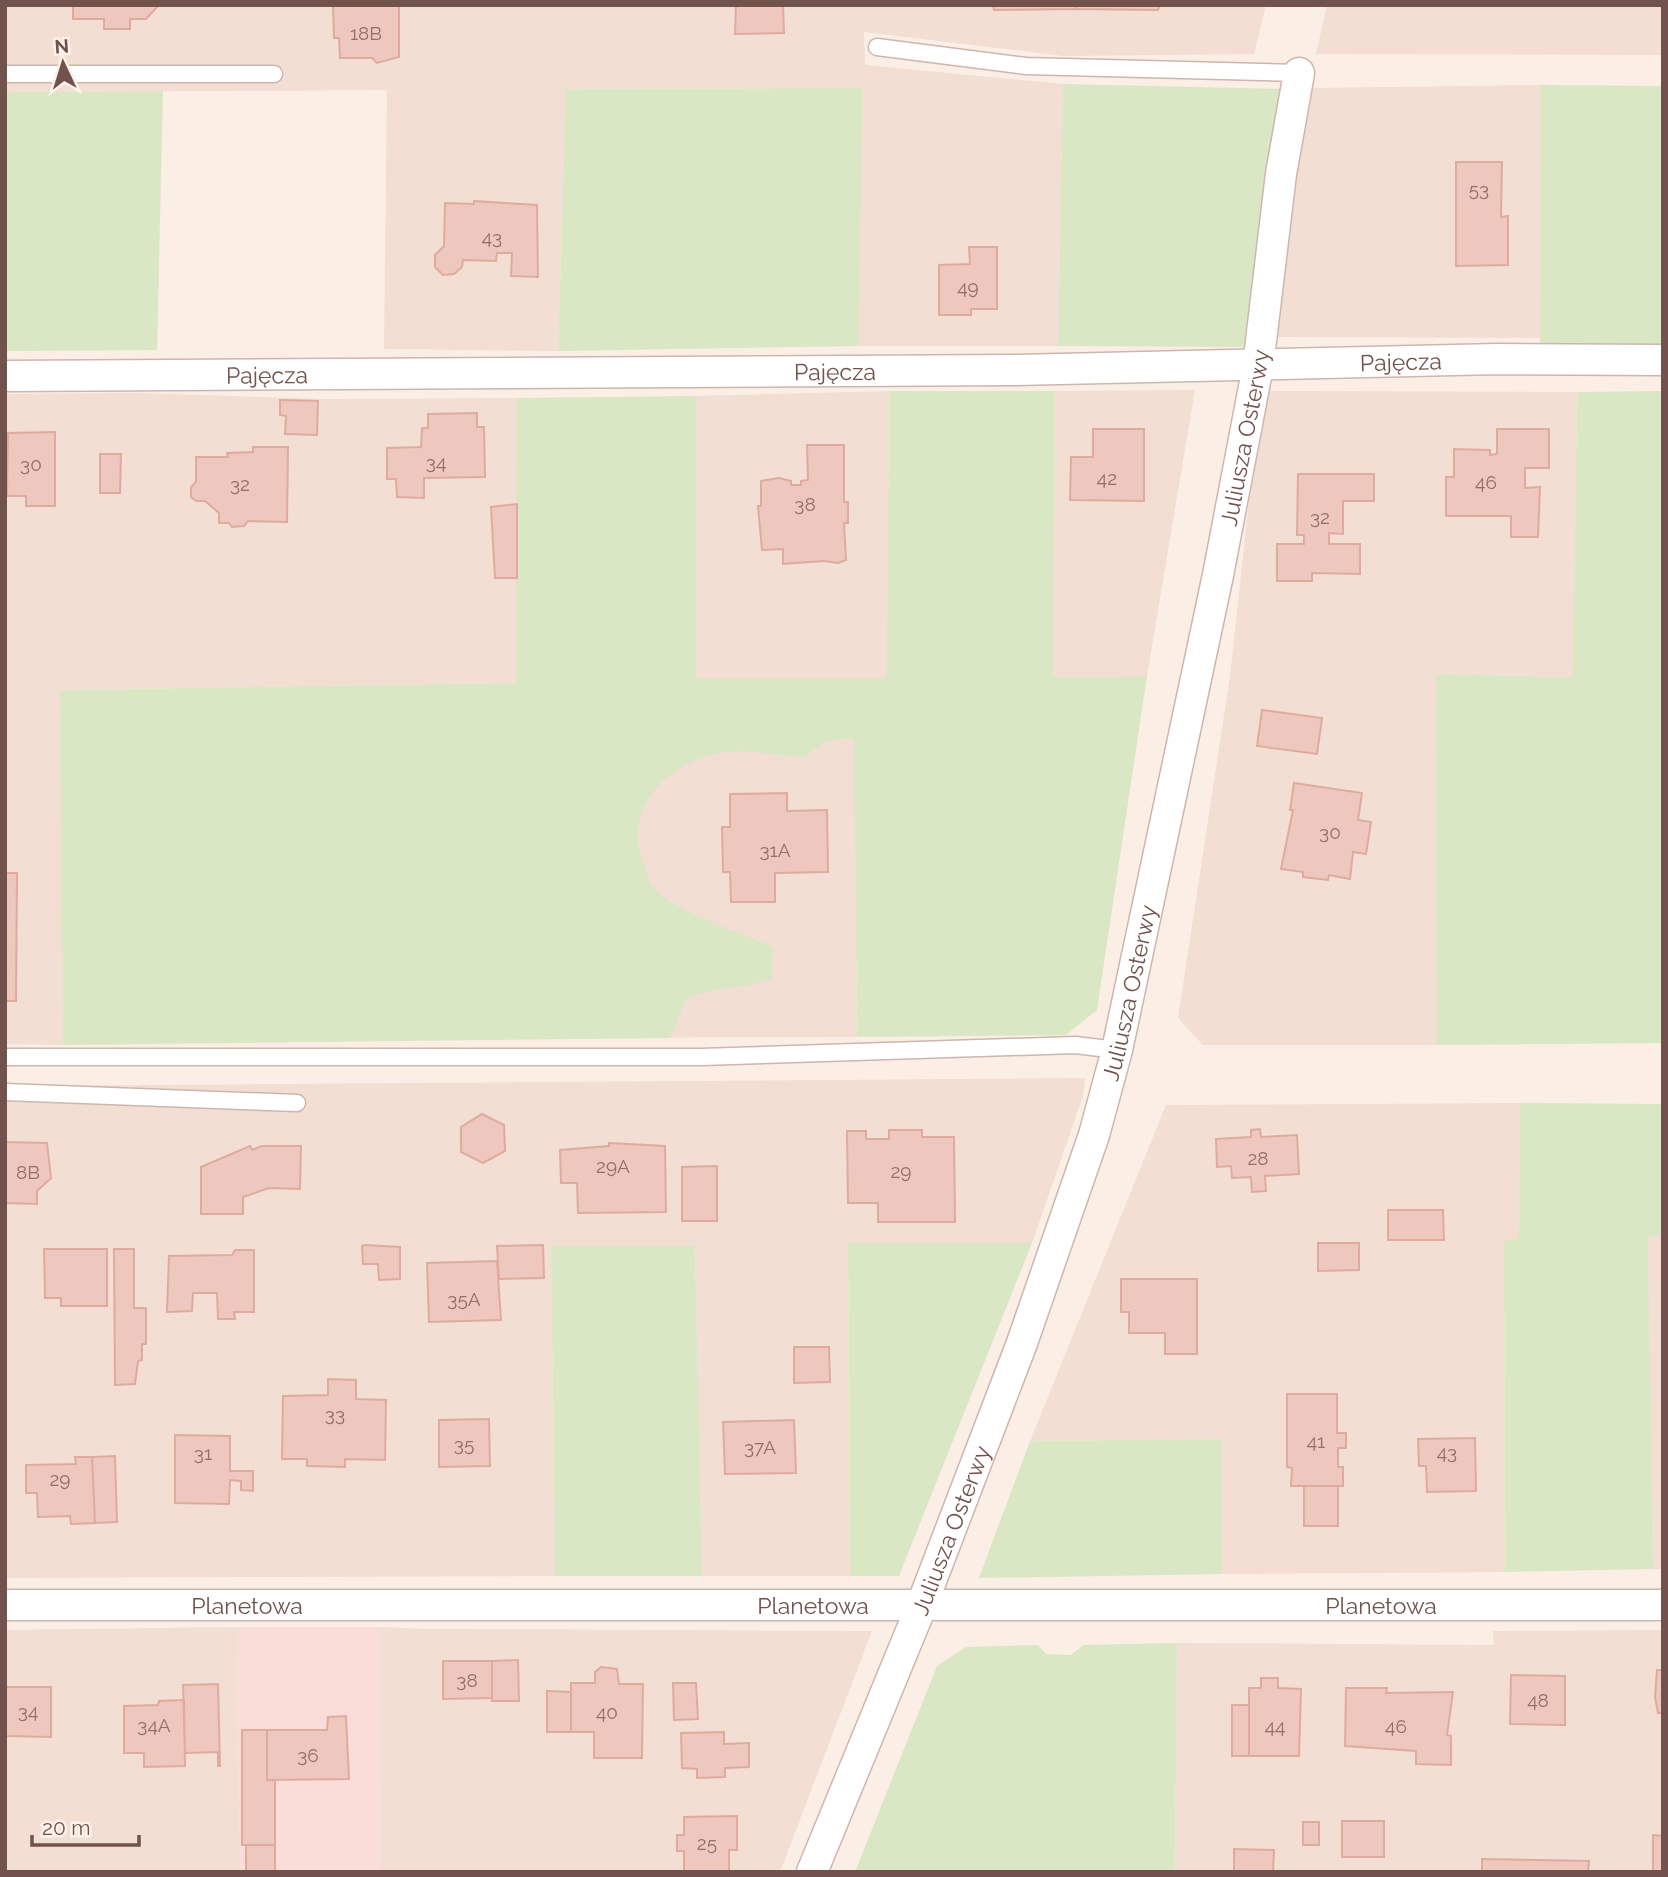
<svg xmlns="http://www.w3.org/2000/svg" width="1668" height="1877" font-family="Raleway,sans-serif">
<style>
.residential{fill:#f2ded3}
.commercial{fill:#fadcd9}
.green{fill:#d9e7c4}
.building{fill:#eec8be;stroke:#e0ab9f;stroke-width:2}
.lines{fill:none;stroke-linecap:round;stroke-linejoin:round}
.lane-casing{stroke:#cdb6af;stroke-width:19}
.street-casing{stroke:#cdb6af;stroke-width:33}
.lane{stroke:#fff;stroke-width:16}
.street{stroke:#fff;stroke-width:30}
.labels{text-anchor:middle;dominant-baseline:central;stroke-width:5;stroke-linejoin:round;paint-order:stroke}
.number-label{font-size:19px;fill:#907068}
.street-label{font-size:23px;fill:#71524c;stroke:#fef2ea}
</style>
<rect width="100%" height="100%" fill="#fbeee4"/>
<path class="residential" d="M5,5H1266L1254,54L1064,56L864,32L865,65L1063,84L1058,346H858L862,88L566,89L558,351L384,349L387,90L5,92Z
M1327,5H1663V55L1316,54Z
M1541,85L1540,338L1274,337L1309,88Z
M1195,390L1147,676L1053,677L1055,391Z
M889,391L888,679L854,680L857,1037L589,1038L592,678L695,679L696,396Z
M1261,391L1577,392L1573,677L1436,674L1437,1045H1203L1178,1018L1230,676Z
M134,393L326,399L517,398V683L60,690L63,1045L5,1044V394Z
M1085,1078L1083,1096L1032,1243L848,1244L850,1576H702L695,1246H551L555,1576L5,1578V1086Z
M1520,1103L1519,1238L1504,1241L1505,1572L1222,1574L1220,1439L1030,1441L1166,1105Z
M1648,1235H1663V1569H1653Z
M238,1627L237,1737L241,1872H5V1630Z
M379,1627L428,1629L872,1631L780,1872H381Z
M1663,1630V1872H1175L1177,1643L1494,1645L1493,1631Z"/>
<path class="commercial" d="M238,1627H379L381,1872H241L237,1737Z"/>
<path class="green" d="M1063,84L1284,89L1248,347L1058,346Z
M1541,85L1663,86V345L1540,347Z
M863,88L858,346L558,351L566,89Z
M163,91L157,350L5,351V92Z
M889,391H1055L1053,677L1147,676L1097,1010L1066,1035L857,1037L854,739C834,737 820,743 805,757C778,756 746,748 719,753C664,764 620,811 645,868C647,874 649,883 653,888C673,911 743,933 772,947V978C741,991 717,984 686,999L670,1038L63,1045L60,690L516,683L517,398L696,396V679H887Z
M1663,391V1043L1437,1045L1436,674L1573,677L1577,392Z
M1520,1103L1663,1104V1235L1648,1236L1653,1569L1505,1572L1504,1241L1519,1238Z
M848,1243H1032L899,1576H850Z
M551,1246H695L702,1576H555Z
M1221,1439L1222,1574L979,1578L1030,1441Z
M1177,1643L1175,1872H855L937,1666L966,1647L1038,1645L1046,1654L1071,1655L1083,1645Z"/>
<path class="building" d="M73,5H159L146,19H130V29H104V19H73Z
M333,5H399V57L377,63L372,58H340L339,38H334Z
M736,5H783L784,33L735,34Z
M993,5H1076V9L994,10Z
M1076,5H1160L1158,10L1076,9Z
M1456,162H1502L1501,217L1508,216V265L1456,266Z
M474,201L537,205L538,277L511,276L512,253H497L496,261L463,260L462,267L454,274L443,275L435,267V255L444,246L445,203L474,204Z
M969,247H997V309H971V315H939V265L970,264Z
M280,400L318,401L317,435L285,434L286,416L280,415Z
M477,413V427H484L485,477L424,478V498L397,497L396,479H387V448L421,447L422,428H428V414Z
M1093,429H1144V501L1070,500L1071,457H1093Z
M1497,429H1549V468H1525V488L1540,487L1538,537H1511V516H1446V477H1454V449L1490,450V455L1497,454Z
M55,432V506H26V496H7L8,433Z
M5,433H8L7,496H5Z
M807,445H844V502H848V523H844L846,560L838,563L824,561L783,564V549L762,550L758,506H761V481L779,478L791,481V485H801V481L808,480Z
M253,447H288L287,522L248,521L244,526L232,527L229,523H219V513L205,501H196L191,497V487L196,482V457H228L227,453L253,452Z
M100,454H121L120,493H100Z
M1298,474H1374V501H1343V534L1329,533V544H1360V574L1312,573V581H1277V544H1304V535H1297Z
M517,504V578H495L491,507Z
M1262,710L1322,718L1317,754L1257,746Z
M1294,783L1362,793L1358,820L1371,822L1366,854L1353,852L1350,879L1329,875L1328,880L1303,877V872L1281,869L1293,810H1290Z
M787,793V811L827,810L828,872L775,873V902H731L730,872H723L722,827H730V794Z
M5,873H17L16,1001H5Z
M482,1114L504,1125L505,1151L483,1163L461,1152V1127Z
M1260,1129L1261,1137L1297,1135L1299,1174L1265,1176L1266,1191L1252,1192L1251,1177L1232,1178L1231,1166L1217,1167L1216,1139L1251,1137V1130Z
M889,1130H922V1137H954L955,1222H878V1203H848L847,1131H866V1139H889Z
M5,1142L47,1143L51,1178L37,1191V1204L5,1203Z
M609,1143L665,1146L666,1212L578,1213L577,1183H561L560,1150L609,1146Z
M250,1146L252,1150L262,1146H301L300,1189L269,1188L243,1197V1214H201V1167Z
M717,1166V1221H682V1167Z
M1388,1210H1443L1444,1240H1388Z
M1318,1243H1359V1270L1318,1271Z
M365,1245L400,1247V1279L379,1280L378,1264H363L362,1246Z
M543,1245L544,1278L499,1279L497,1246Z
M44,1249H107V1306H61V1298H45Z
M114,1249H134V1308H146V1344H142V1360L138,1361L135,1384L115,1385Z
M235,1250H254V1312H234L235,1319H218L217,1293H193L192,1311L167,1312L169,1256L232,1255Z
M497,1261L501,1320L429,1322L427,1263Z
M1121,1279H1197V1354H1165V1333H1129V1312H1121Z
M794,1347H829L830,1382L794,1383Z
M328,1379L356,1380V1399L386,1400L385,1460L345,1459V1467L307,1466V1459H282L283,1396L328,1395Z
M1287,1394H1337V1433H1346V1448H1338V1467H1343V1486H1291L1292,1468L1287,1467Z
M489,1419L490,1466L439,1467V1420Z
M794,1420L796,1473L725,1474L723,1422Z
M175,1435L230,1436V1471H253V1491L241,1490V1481L230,1480L229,1504L175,1503Z
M1475,1438L1476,1491L1427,1492L1426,1466H1419L1418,1439Z
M115,1456L117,1522L95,1523L92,1457Z
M75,1457H92L95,1523L71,1524L70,1516L38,1517L37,1493H26V1465L76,1464Z
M1304,1486H1338V1526H1304Z
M518,1660L519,1701H492V1661Z
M443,1661H492V1698L443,1699Z
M601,1667L617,1669L619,1684H643L642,1758H594V1732H571V1683H595V1672Z
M1657,1670H1663V1713H1658L1655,1697Z
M1511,1675L1565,1676V1725L1510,1724Z
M1261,1678H1278V1688L1301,1689L1299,1756H1249V1688H1261Z
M673,1683H696L698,1719L674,1720Z
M218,1684L220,1766H218V1752L185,1753L183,1685Z
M5,1687H51V1737L5,1736Z
M1346,1688H1387L1386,1693L1453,1692L1447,1735L1451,1736V1765L1416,1764V1751L1345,1746Z
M547,1691L571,1692V1732H547Z
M184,1700L185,1766L144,1767V1753H124V1706L158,1705L159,1701Z
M1232,1705H1249V1756H1232Z
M346,1716L349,1779L267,1780V1730H327L328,1717Z
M242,1730H267V1780H275V1845H242Z
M724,1732V1744L749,1743V1767L725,1768V1777L697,1778V1769L682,1768L681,1733Z
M737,1816V1850H729V1872H684V1851H677V1835H684V1817Z
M1342,1821H1384V1857H1342Z
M1303,1822H1319V1845H1303Z
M1653,1835L1663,1836V1872H1653Z
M246,1845H275V1872H246Z
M1234,1849L1274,1850L1273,1872H1234Z
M1482,1859L1589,1861L1588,1872H1482Z"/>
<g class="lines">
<defs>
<path id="lane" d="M877,47L1026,66L1299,73
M5,74H274
M5,1057H701L1075,1045L1117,1050
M5,1092L297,1103"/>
<g id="street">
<path id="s1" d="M5,376L1013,370L1498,359L1663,360"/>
<path id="s2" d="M5,1605H1663"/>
<path id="s3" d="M812,1872L921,1607L1022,1343L1094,1135L1117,1050L1218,575L1258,366L1281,174L1299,73"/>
</g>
</defs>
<use href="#lane" class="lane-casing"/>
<use href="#street" class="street-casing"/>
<use href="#lane" class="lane"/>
<use href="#street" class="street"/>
</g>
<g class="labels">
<g class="number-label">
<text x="366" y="33">18B</text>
<text x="1479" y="189">53</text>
<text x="492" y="237">43</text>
<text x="968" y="287">49</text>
<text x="436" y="462">34</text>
<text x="31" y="464">30</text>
<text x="1107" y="478">42</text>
<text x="1486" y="482">46</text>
<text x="240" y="484">32</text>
<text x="805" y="504">38</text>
<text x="1320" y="517">32</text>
<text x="1330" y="832">30</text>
<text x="775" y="850">31A</text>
<text x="1258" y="1158">28</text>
<text x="613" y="1166">29A</text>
<text x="901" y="1171">29</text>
<text x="28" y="1172">8B</text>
<text x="464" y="1299">35A</text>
<text x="335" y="1414">33</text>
<text x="1316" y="1441">41</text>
<text x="464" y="1444">35</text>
<text x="760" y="1447">37A</text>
<text x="1447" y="1452">43</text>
<text x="203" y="1453">31</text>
<text x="60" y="1479">29</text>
<text x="467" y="1680">38</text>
<text x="1538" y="1700">48</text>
<text x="28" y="1711">34</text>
<text x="607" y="1712">40</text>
<text x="154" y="1725">34A</text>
<text x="1275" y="1726">44</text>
<text x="1396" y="1726">46</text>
<text x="308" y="1755">36</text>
<text x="707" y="1843">25</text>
</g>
<g class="street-label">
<text stroke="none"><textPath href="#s1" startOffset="1396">Pajęcza</textPath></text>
<text stroke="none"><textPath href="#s1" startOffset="830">Pajęcza</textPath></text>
<text stroke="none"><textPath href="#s1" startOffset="262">Pajęcza</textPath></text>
<text stroke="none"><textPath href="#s3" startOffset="1503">Juliusza Osterwy</textPath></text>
<text stroke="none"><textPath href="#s3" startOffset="936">Juliusza Osterwy</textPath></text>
<text stroke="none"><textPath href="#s3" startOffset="369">Juliusza Osterwy</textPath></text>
<text stroke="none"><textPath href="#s2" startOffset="242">Planetowa</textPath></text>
<text stroke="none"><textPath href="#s2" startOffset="1376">Planetowa</textPath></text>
<text stroke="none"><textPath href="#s2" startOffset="808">Planetowa</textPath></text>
</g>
</g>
<rect width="1668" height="1877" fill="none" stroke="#71524c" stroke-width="14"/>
<g transform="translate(63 63) rotate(356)" stroke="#fef2ea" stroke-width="5" paint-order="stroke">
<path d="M0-5L12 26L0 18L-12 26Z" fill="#71524c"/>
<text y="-10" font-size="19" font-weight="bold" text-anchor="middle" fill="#71524c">N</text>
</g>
<path d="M32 1835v10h107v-10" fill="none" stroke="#71524c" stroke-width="3.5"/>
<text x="42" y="1835" font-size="21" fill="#71524c" stroke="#fef2ea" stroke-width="5" paint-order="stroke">20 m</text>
</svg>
